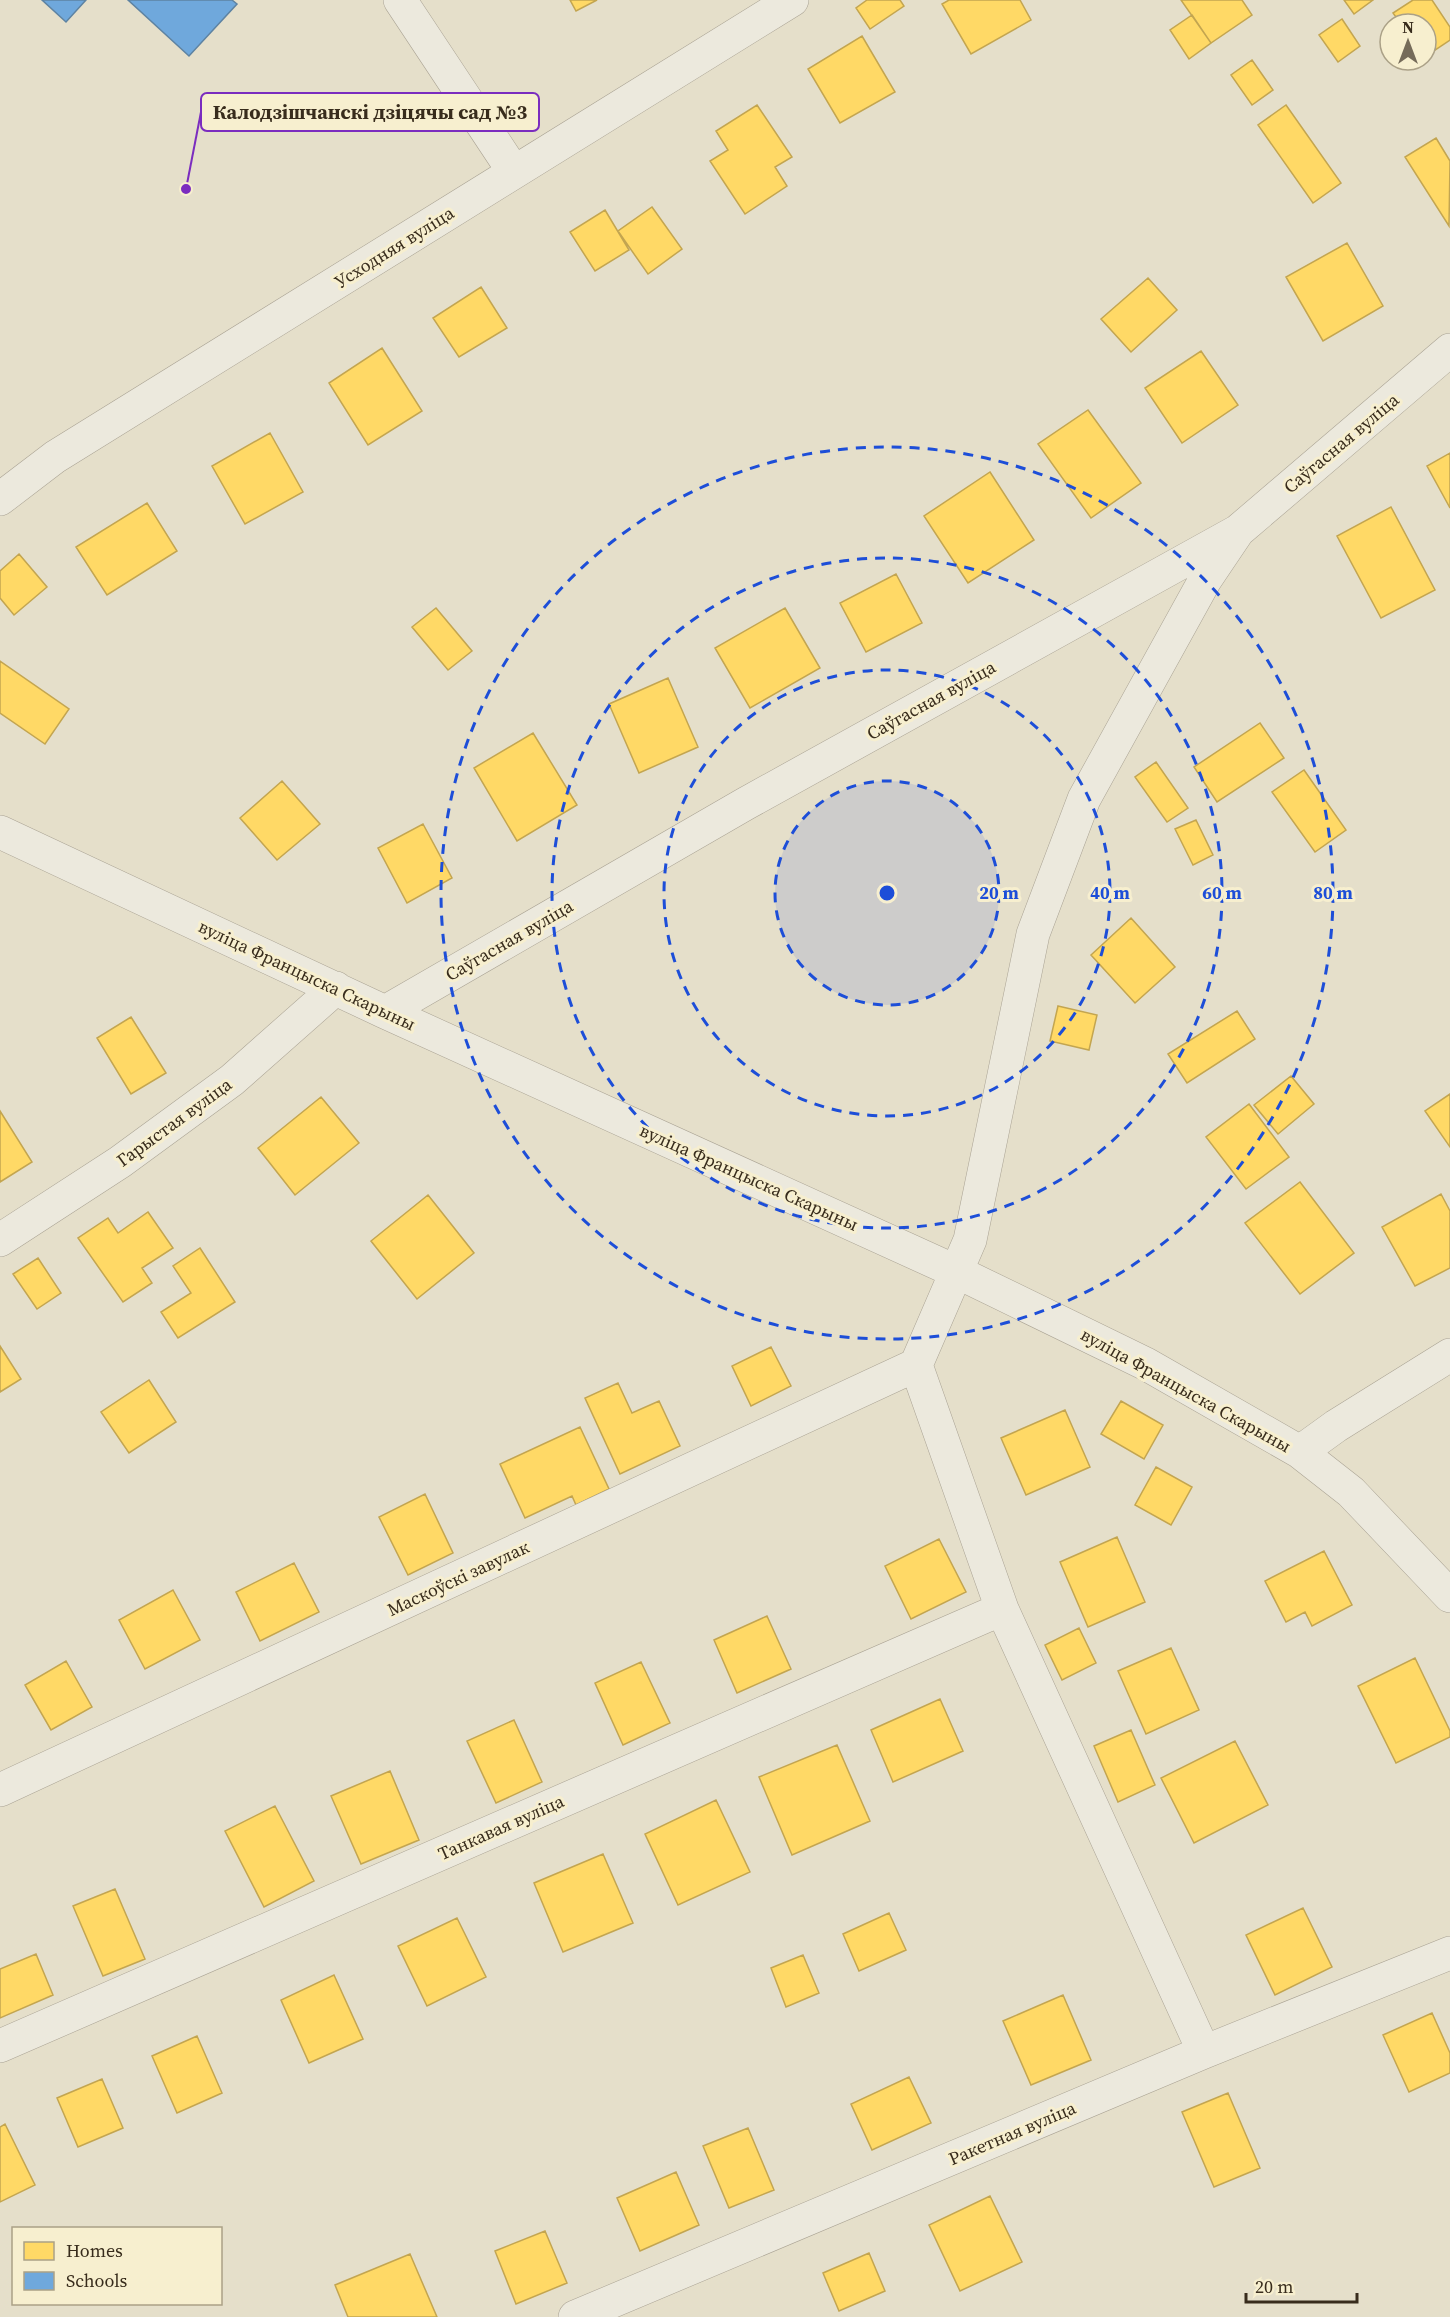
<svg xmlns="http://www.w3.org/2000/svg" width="1450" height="2317" font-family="'Source Serif 4',serif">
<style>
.homes{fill:#ffd966;stroke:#c3a550;stroke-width:1.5}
.schools{fill:#6fa8dc;stroke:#5e83a2;stroke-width:1.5}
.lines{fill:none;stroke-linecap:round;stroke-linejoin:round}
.minor-casing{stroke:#aaa394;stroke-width:34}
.minor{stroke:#ece9dd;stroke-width:33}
.ring{fill:none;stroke:#1d4ed8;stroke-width:3;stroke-dasharray:10 8}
.labels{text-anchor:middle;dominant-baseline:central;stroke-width:6;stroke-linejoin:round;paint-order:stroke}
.street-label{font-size:18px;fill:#382c1c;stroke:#f7efcf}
.centre{fill:#1d4ed8;stroke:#f7efcf;stroke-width:3}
.ring-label{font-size:18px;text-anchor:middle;font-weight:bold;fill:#1d4ed8;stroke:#f7efcf;stroke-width:6;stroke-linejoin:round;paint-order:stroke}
.leader{fill:none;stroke:#7b2cbf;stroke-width:2}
.callout-dot{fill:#7b2cbf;stroke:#f7efcf;stroke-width:2}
.callout{fill:#f7efcf;stroke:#7b2cbf;stroke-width:2}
.callout-label{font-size:20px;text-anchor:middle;font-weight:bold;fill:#382c1c}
</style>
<rect width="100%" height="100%" fill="#e5dfca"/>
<path class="homes" d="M570,0H597L576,11Z
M867,0H900L904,6L870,29L856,8Z
M949,0H1020L1031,20L971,54L942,4Z
M1181,0H1242L1252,15L1211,43Z
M1344,0H1373L1354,14Z
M1413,0H1432L1450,27V40L1426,56V24H1401L1393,13Z
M1192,15L1211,43L1189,59L1170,30Z
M1342,19L1360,46L1338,62L1319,35Z
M862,36L895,92L840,123L808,69Z
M1252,60L1273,90L1252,105L1231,75Z
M757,105L792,157L775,167L787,186L745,214L710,161L728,150L716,131Z
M1286,105L1341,183L1313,203L1258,125Z
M1436,138L1450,161L1449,226L1405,157Z
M652,207L682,249L648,274L618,231Z
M605,210L629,250L595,271L570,232Z
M1347,243L1383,306L1323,341L1286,277Z
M1148,278L1177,310L1131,352L1101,319Z
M481,287L507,328L459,357L433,318Z
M382,348L422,411L368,445L329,383Z
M1201,351L1238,405L1182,443L1145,388Z
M1088,410L1141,483L1091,518L1038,444Z
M270,433L303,492L245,524L212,466Z
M1450,453V508L1427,466Z
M990,472L1034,540L968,583L924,516Z
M147,503L177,551L107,595L76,547Z
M1391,507L1435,590L1381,618L1337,536Z
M19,554L47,587L14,615L0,598V571Z
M896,574L922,623L866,652L840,603Z
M436,608L472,651L448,670L412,627Z
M785,608L820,668L750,708L715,648Z
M0,661L69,709L45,744L0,713Z
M668,678L698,747L639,773L609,704Z
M1260,723L1284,758L1217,802L1194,767Z
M533,733L577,805L517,841L474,768Z
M1156,762L1188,808L1167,822L1135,777Z
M1304,770L1346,830L1315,852L1272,792Z
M282,781L320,824L277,860L240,818Z
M1196,820L1213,855L1193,865L1175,829Z
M423,824L452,878L407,903L378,848Z
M1131,918L1175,967L1135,1003L1091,955Z
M1058,1006L1097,1015L1089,1050L1050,1041Z
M1237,1011L1255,1039L1187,1083L1168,1054Z
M131,1017L166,1073L131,1094L97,1038Z
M1291,1076L1314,1104L1278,1134L1254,1105Z
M1450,1094V1147L1425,1111Z
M321,1097L359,1143L295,1195L258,1148Z
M1249,1104L1289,1157L1246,1189L1206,1137Z
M0,1111L32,1162L0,1182Z
M1300,1182L1354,1253L1300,1294L1245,1223Z
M1441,1194L1450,1211V1268L1415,1286L1382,1227Z
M428,1195L474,1253L417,1299L371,1241Z
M148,1212L173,1248L142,1268L152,1283L123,1302L78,1238L108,1218L118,1233Z
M200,1248L235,1302L178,1338L161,1312L191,1293L173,1266Z
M38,1258L61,1293L37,1309L13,1274Z
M0,1346L21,1379L0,1392Z
M771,1347L791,1386L751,1406L732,1366Z
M149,1380L176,1422L129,1453L101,1412Z
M618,1383L632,1413L659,1401L680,1446L620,1474L585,1398Z
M1121,1401L1163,1425L1144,1459L1101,1434Z
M1065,1410L1090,1467L1026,1495L1001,1438Z
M580,1427L609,1489L576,1505L572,1496L525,1518L500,1464Z
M1156,1467L1192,1487L1171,1525L1135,1505Z
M425,1494L453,1553L408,1575L379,1517Z
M1117,1537L1145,1602L1088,1627L1060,1562Z
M939,1539L966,1592L911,1619L885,1566Z
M1324,1551L1352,1605L1312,1626L1305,1612L1286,1622L1265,1581Z
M294,1563L319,1612L260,1641L236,1592Z
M173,1590L200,1640L145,1669L119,1620Z
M767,1616L791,1669L737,1693L714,1640Z
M1079,1628L1096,1663L1062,1680L1045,1645Z
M1171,1648L1199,1710L1146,1734L1118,1671Z
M1415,1658L1450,1731V1737L1396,1763L1358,1686Z
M66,1661L92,1707L51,1730L25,1685Z
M641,1662L670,1723L623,1745L595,1683Z
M940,1699L963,1751L893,1782L871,1730Z
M514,1720L542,1782L496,1803L467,1741Z
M1131,1730L1155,1785L1118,1802L1094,1746Z
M1235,1741L1268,1805L1194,1843L1161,1778Z
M837,1745L870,1821L792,1855L759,1777Z
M390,1771L419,1840L361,1864L331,1796Z
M716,1800L750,1872L678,1905L645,1834Z
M275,1806L314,1881L264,1907L225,1831Z
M603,1854L633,1923L563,1952L534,1883Z
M115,1889L145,1959L103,1976L73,1906Z
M1303,1908L1332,1967L1275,1995L1246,1935Z
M889,1913L906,1950L859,1971L843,1934Z
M457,1918L486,1977L427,2006L398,1946Z
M36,1954L53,1995L0,2018V1969Z
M803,1955L819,1993L786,2007L771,1968Z
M334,1975L363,2039L309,2063L281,2000Z
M1063,1995L1091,2060L1031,2085L1003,2021Z
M1432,2013L1450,2053V2073L1409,2092L1383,2035Z
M197,2036L222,2093L177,2113L152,2056Z
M909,2077L931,2123L872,2150L851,2104Z
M102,2079L123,2128L78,2147L57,2098Z
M1228,2093L1260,2168L1214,2187L1182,2112Z
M5,2124L35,2185L0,2202V2127Z
M748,2128L774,2190L729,2208L703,2146Z
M676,2172L699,2225L640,2251L617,2198Z
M990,2196L1022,2262L960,2291L929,2225Z
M545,2231L567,2283L516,2304L495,2251Z
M869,2253L885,2291L839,2311L823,2273Z
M410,2254L437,2317H348L335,2285Z"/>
<path class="schools" d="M42,0H86L66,22Z
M128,0H232L237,4L189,56Z"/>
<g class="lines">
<defs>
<path id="minor" d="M400,0L514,172
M0,499L55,457L792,0
M0,832L385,1012L957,1272L1146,1364L1300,1452L1351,1492L1450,1596
M385,1012L745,804L1238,531L1450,350
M0,1240L120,1162L232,1080L336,988
M1300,1452L1336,1426L1450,1355
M0,1790L916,1365
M0,2046L1002,1609
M1204,2052L1002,1609L916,1365L970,1240L1033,934L1084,799L1205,580L1238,531
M575,2317L1204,2052L1450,1953"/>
</defs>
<use href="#minor" class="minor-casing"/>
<use href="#minor" class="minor"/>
</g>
<circle cx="887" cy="893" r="112" fill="#1d4ed8" fill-opacity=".12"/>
<g class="ring">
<circle cx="887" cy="893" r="112"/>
<circle cx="887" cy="893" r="223"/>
<circle cx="887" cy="893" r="335"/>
<circle cx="887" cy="893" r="446"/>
</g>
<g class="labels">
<g class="street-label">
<text transform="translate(394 247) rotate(-32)">Усходняя вуліца</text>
<text transform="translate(1341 443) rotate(-40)">Саўгасная вуліца</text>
<text transform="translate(931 700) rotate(-29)">Саўгасная вуліца</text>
<text transform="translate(509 940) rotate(-30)">Саўгасная вуліца</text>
<text transform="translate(307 975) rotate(25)">вуліца Францыска Скарыны</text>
<text transform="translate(174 1122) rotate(-36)">Гарыстая вуліца</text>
<text transform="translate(749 1177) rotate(24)">вуліца Францыска Скарыны</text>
<text transform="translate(1186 1390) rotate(29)">вуліца Францыска Скарыны</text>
<text transform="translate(458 1578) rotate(-25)">Маскоўскі завулак</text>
<text transform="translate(501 1827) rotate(-24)">Танкавая вуліца</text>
<text transform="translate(1012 2133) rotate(-23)">Ракетная вуліца</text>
</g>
</g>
<circle cx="887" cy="893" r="9" class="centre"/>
<g class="ring-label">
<text x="999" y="899">20 m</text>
<text x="1110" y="899">40 m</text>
<text x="1222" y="899">60 m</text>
<text x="1333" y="899">80 m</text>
</g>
<path class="leader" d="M186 189L201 112"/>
<circle class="callout-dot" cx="186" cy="189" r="6"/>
<rect class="callout" x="201" y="93" width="338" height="38" rx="6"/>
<g class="callout-label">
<text x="370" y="119">Калодзішчанскі дзіцячы сад №3</text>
</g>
<rect x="12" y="2227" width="210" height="78" fill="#f7efcf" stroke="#aba187" stroke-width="1.5"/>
<rect x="24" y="2242" width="30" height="18" fill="#ffd966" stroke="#aba187" stroke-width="1.5"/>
<text x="66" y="2257" font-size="18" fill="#382c1c">Homes</text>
<rect x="24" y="2272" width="30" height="18" fill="#6fa8dc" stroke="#aba187" stroke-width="1.5"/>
<text x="66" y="2287" font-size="18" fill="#382c1c">Schools</text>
<g transform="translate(1408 42)"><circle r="28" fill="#f7efcf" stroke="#aba187" stroke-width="1.5"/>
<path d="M0-4.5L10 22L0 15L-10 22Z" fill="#756b59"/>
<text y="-9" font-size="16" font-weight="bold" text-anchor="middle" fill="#382c1c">N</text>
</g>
<path d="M1246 2293v9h111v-9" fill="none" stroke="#382c1c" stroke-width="3"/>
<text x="1255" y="2293" font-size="18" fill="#382c1c" stroke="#f7efcf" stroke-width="4.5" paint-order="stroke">20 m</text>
</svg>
